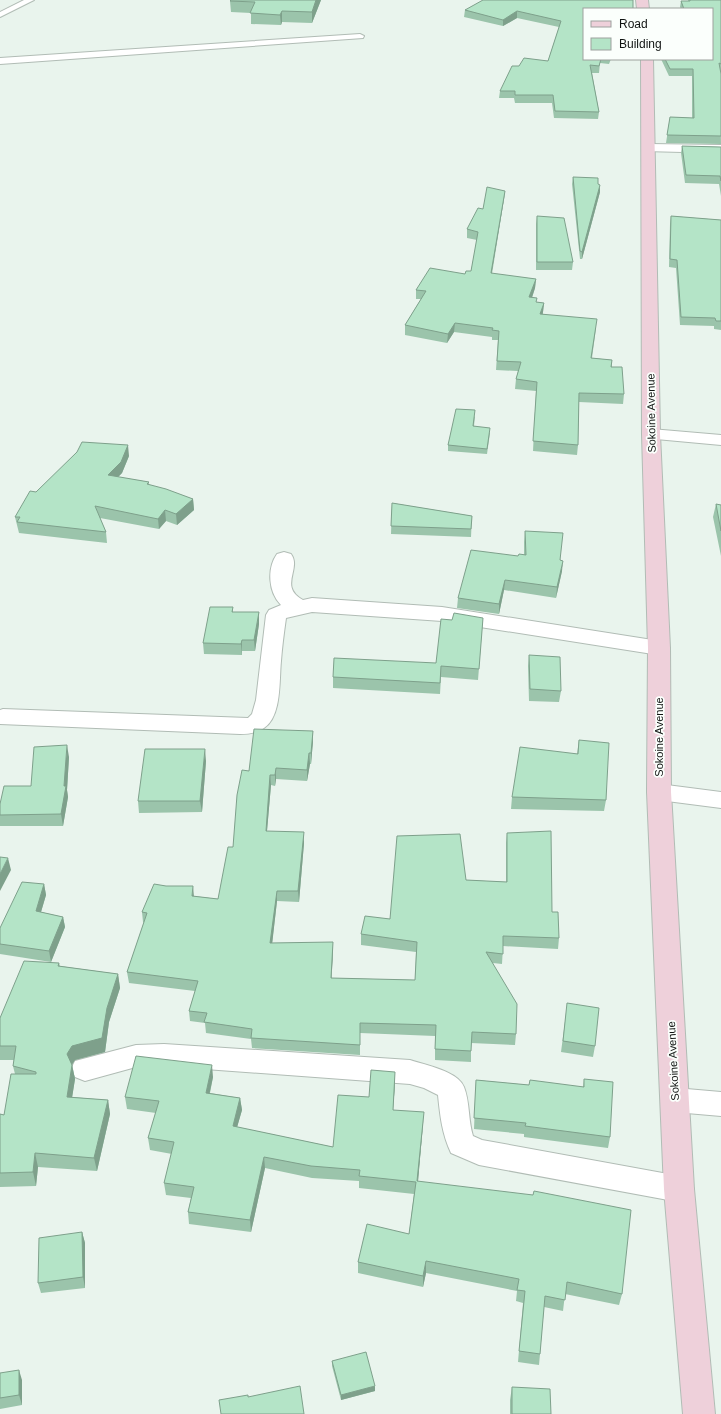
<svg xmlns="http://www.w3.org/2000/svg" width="721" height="1414" font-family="Arial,sans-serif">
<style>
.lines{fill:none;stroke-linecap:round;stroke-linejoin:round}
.lane-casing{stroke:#b1bcb5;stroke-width:2}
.street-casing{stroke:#b1bcb5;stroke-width:2}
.secondary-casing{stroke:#b1bcb5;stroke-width:2}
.lane{fill:#fff;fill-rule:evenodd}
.street{fill:#fff;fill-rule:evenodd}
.secondary{fill:#eed0da;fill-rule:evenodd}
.wall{fill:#9bc4ab}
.shaded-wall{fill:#7ea08b}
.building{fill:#b4e4c7;stroke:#7ea08b}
.labels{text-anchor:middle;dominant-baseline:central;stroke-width:3.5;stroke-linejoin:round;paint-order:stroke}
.street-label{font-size:11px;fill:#101412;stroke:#fbfffc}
</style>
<rect width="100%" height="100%" fill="#e9f4ed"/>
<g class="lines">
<defs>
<path id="lane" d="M24,0H34L0,17V12Z
M360,34L364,36L363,38L0,64V58Z"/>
<path id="street" d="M649,144L721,145V153L644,151L642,148L644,145Z
M651,429L721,435V445L645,438L642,434L645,430Z
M284,552L291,554C302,569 278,586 303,600L312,598L442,607L659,641L666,643L670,648L666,653L659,655L442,621L312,612L286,618C284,632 282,647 281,661C279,680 282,716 264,728C257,733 248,734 240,734L0,724V710L3,709L248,718L252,714L256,700L266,615L269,610L281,605C268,592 267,568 277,554Z
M659,784L721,792V808L659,800L651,798L647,792L651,786Z
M164,1044L410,1060C425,1065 458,1071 464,1087C470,1102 468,1120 473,1136L482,1140L679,1176L689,1180L694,1189L689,1198L679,1202L479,1165L451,1153C442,1134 440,1115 438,1095L424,1088L410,1084L164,1066L136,1067L85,1081L75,1077L71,1069L75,1061L136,1045Z
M675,1088L721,1092V1116L675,1112L665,1108L661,1100L665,1092Z"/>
<path id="secondary" d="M636,0H648L649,9H637Z
M641,59H653L660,434L670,648L671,792L694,1189L715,1414H683L664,1189L647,792L648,648L642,434Z"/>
</defs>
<use href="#lane" class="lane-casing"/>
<use href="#street" class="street-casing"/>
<use href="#secondary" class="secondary-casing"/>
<use href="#lane" class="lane"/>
<use href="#street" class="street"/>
<use href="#secondary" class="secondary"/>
</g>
<path class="wall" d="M231,0H321L312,23L282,22L281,25L251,24V13L231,12L230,1Z
M633,0L584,59H611L609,64L600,63L599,73H592L599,112L598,119L554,118L552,103H515L514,98H499L500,91L519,66L548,61L559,27L517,18L503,26L464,17L465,10Z
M688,0H721V71H720L721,144L666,143L670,117L692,118V76H669L661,59H712V9H681L680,7L681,1H688Z
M682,146L721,147V196L719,184L685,183L681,153Z
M573,177L598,184L600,192L582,259H580L572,184Z
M505,191L504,199L492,274L536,279L535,288L532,298L536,302L544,303L543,312V314L596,328L592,358L612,360V367L624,394L623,404L579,402L578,445L577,455L533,451L536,391L515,389L516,379L518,371L496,370L498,340H492V337L454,332L447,343L405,335V325L421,299H416V290L465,274L471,271L477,240L467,238V229L483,209Z
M537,216L573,262L572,270H536V224Z
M671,216L721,220V330L714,329V326L680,325L676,268L669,267L670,224Z
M475,416L474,426L490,433L487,454L448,451V445Z
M129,456L122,473L118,477L149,482V485L193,499L194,510L177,525L166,521L159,529L100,518L106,532L107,543L19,533L15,517L36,492Z
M392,503L472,516L471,537L391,534Z
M716,504L721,505V556L713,517Z
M525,531L560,560L562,571L556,598L504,590L499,614L457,608L458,598L518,556L524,555V542Z
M233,607V612H259V624L255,651H242V655L204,654L203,643Z
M483,618L478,680L441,677L440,694L333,688V677L436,663L452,620Z
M529,655L561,691L559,702L529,701L528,666Z
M313,731V741L311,764H310L307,781L276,779L275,786L271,785L267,831L304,843L299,902L277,901L272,943L333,952L331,978L415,980L416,952L361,945V934L466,880L506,882V843L507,833L552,912L559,938L558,949L503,946L502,964L493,963L516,1034L515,1045L471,1043V1062L435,1060V1036L360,1033V1055L252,1048L251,1039L206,1033L205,1023L190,1021L189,1011L195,991L129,983L127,972L144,923L143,922L142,912L194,896L218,899L233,847L249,771Z
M579,740L606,800L604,811L511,809L512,797L577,754Z
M69,757L67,790L68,797L63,826H0V804L31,786Z
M206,761L202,812L139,813L138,801Z
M44,884L46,895L41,912L63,917L65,927L51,962L0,954V928Z
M59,963L60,966L118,974L120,988L109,1022L105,1052L75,1060L72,1064L75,1079L72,1097L108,1100L110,1114L97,1171L38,1167L36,1186L0,1187V1114L4,1115L15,1074L13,1066L14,1060H0V1018Z
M566,1014L595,1046L593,1057L561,1052Z
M213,1077L210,1093L240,1098L242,1110L237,1127L333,1147L369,1097L395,1084L393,1110L423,1124L418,1181L622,1294L619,1305L565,1294L563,1311L544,1307L540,1354L539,1365L518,1362L523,1303L516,1301L517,1291L426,1273L423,1287L358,1273V1262L409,1234L414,1194L359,1188V1181L312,1178L265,1168L251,1232L189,1224L188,1212L191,1198L166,1195L164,1183L172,1154L150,1150L148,1138L156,1113L127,1109L125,1097Z
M584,1079L610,1137L608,1148L524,1137V1134L474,1129L476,1080L529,1085L583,1087Z
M82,1232L85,1243V1288L41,1293L38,1283Z
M332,1361L375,1391L341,1400L332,1366Z
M0,1373L22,1380V1405L0,1409Z
M512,1387L551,1414H510V1400Z"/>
<path class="shaded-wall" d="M316,0H321L312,23V12Z
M282,11V22L281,25L280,15Z
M517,11V18L503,26V20Z
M600,185V192L582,259V252Z
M505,191L504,199L490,282L491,273Z
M536,279L535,288L529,306V297Z
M544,303L543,312L540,323V314Z
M455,323L454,332L447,343L448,334Z
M128,445L129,456L122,473L109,486L108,475Z
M193,499L194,510L177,525L176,514Z
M165,510L166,521L159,529L158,519Z
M563,561L562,571L556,598L557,587Z
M505,580L504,590L499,614V604Z
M259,612V624L255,651L254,640Z
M242,640V655L241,644Z
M313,731V741L311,764V753Z
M67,745L69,757L67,790L68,797L63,826L61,814L64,786Z
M205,749L206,761L202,812L200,801Z
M309,753L310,764L307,781V770Z
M276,768V779L275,786V775Z
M270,775L271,785L266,842V831Z
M304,832V843L299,902L298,891Z
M8,858L11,870L0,891V874Z
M44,884L46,895L38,922L36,911Z
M193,886L194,897L192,896Z
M277,891V901L271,954L270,943Z
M63,917L65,927L51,962L49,951Z
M333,942V952L331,988V978Z
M118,974L120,988L109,1022L105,1052L75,1060L70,1068L67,1054L72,1046L107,1008Z
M72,1065L75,1079L70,1111L67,1097Z
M212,1065L213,1077L207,1105L206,1093Z
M395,1072V1084L392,1122L393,1110Z
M240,1098L242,1110L234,1138L233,1126Z
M108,1100L110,1114L97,1171L94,1158Z
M424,1112L423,1124L417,1193V1181Z
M35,1153L38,1167L36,1186L33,1172Z
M264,1157L265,1168L251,1232L250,1220Z
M82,1232L85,1243V1288L83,1277Z
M426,1261V1273L423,1287V1276Z
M19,1370L22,1380V1405L19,1395Z
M375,1386V1391L341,1400V1395Z"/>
<path class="building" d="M231,0H316L312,12L282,11L280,15L250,13L255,2L230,1Z
M483,0H633V9H584V59H601L599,66L590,65L599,112L555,111L553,95H515V91H500L512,66H519L524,58L548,61L561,21L517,11L503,20L465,10Z
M690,0H721V64L719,63L721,74V136L667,135L670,117L694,118L693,69H670L665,59H712V9H684L681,1H690Z
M682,146L721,147V181L720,176L686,175Z
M573,177L598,178V184L600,185L582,252L580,251Z
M487,187L505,191L491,273L536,279L529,297L537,298L536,302L544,303L540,314L597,319L591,358L612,360L611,367H622L624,394L579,393L578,445L533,441L537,382L516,379L521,362L497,361L499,331L492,330L493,328L455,323L448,334L405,325L426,291L416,290L430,268L465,274L466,271H471L478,232L467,229L478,208L483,209Z
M537,216L564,218L573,262H537Z
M671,216L721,220V321H716L715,318L681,317L677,260L670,259Z
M456,409L475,410L473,426L490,428L487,449L448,445Z
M82,442L128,445L121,462L108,475L149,482L147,484L166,489L193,499L176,514L165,510L158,519L95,506L106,532L17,522L20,517H15L30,491L36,492L77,452Z
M392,503L472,516L471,529L391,526Z
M716,504L721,505V531Z
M525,531L563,533L560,560L563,561L557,587L505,580L499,604L458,598L471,550L518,556L519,554L526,555Z
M210,607H233L232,612H259L254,640H242L241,644L203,643Z
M454,613L483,618L479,669L441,666L440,683L333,677L334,658L436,663L441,619L452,620Z
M529,655L560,657L561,691L530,689Z
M254,729L313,731L311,753H309L307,770L276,768L275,775H270L266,831L304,832L298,891H277L270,943L333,942L331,978L415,980L417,942L361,934L365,916L390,919L397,836L460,834L466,880L507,882V833L551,831L552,912H558L559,938L503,936V954L486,952L517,1004L516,1034L472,1032L471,1051L435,1049L436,1025L360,1023V1045L251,1038L252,1029L204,1022L207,1013L189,1011L198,981L127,972L147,913L142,912L154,884L166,886H193L192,896L218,899L228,847H233L237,795L242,770L249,771Z
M579,740L609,743L606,800L512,797L520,747L578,754Z
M67,745L64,786H66L61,814L0,815V804L4,786H31L34,747Z
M145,749H205L200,801H138Z
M0,857L8,858L0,874Z
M22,882L44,884L36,911L63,917L49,951L0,944V928Z
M24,961L59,963L58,966L118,974L107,1008L102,1038L72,1046L67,1054L72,1065L67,1097L108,1100L94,1158L35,1153L33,1172L0,1173V1114L4,1115L11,1074H36V1072L13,1066L16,1046H0V1018Z
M567,1003L599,1008L595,1046L563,1041Z
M136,1056L212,1065L206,1093L240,1098L233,1126L333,1147L338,1095L369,1097L371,1070L395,1072L393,1110L424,1112L417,1181L533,1195L534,1191L631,1210L622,1294L567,1282L565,1300L545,1296L540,1354L519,1351L525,1291L517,1290L519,1279L426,1261L423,1276L358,1262L367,1224L409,1234L416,1182L359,1176L360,1170L311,1166L264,1157L250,1220L188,1212L194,1187L164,1183L174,1142L148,1138L159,1101L125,1097Z
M584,1079L613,1082L610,1137L525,1126L526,1123L474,1118L476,1080L529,1085L530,1080L584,1087Z
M82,1232L83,1277L38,1283L39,1238Z
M366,1352L375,1386L341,1395L332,1361Z
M19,1370V1395L0,1398V1373Z
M300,1386L304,1414H221L219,1400L248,1395V1397Z
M512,1387L550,1389L551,1414H512Z"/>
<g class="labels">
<g class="street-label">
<text transform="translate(651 413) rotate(-91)">Sokoine Avenue</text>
<text transform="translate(659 737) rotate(-90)">Sokoine Avenue</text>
<text transform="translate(673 1061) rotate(-93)">Sokoine Avenue</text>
</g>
</g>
<rect x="583" y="8" width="130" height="52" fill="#fbfffc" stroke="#9da19e"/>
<rect x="591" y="21" width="20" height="6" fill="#eed0da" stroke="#9da19e"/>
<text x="619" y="28" font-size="12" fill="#101412">Road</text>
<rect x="591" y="38" width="20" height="12" fill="#b4e4c7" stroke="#9da19e"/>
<text x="619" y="48" font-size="12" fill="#101412">Building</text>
</svg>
